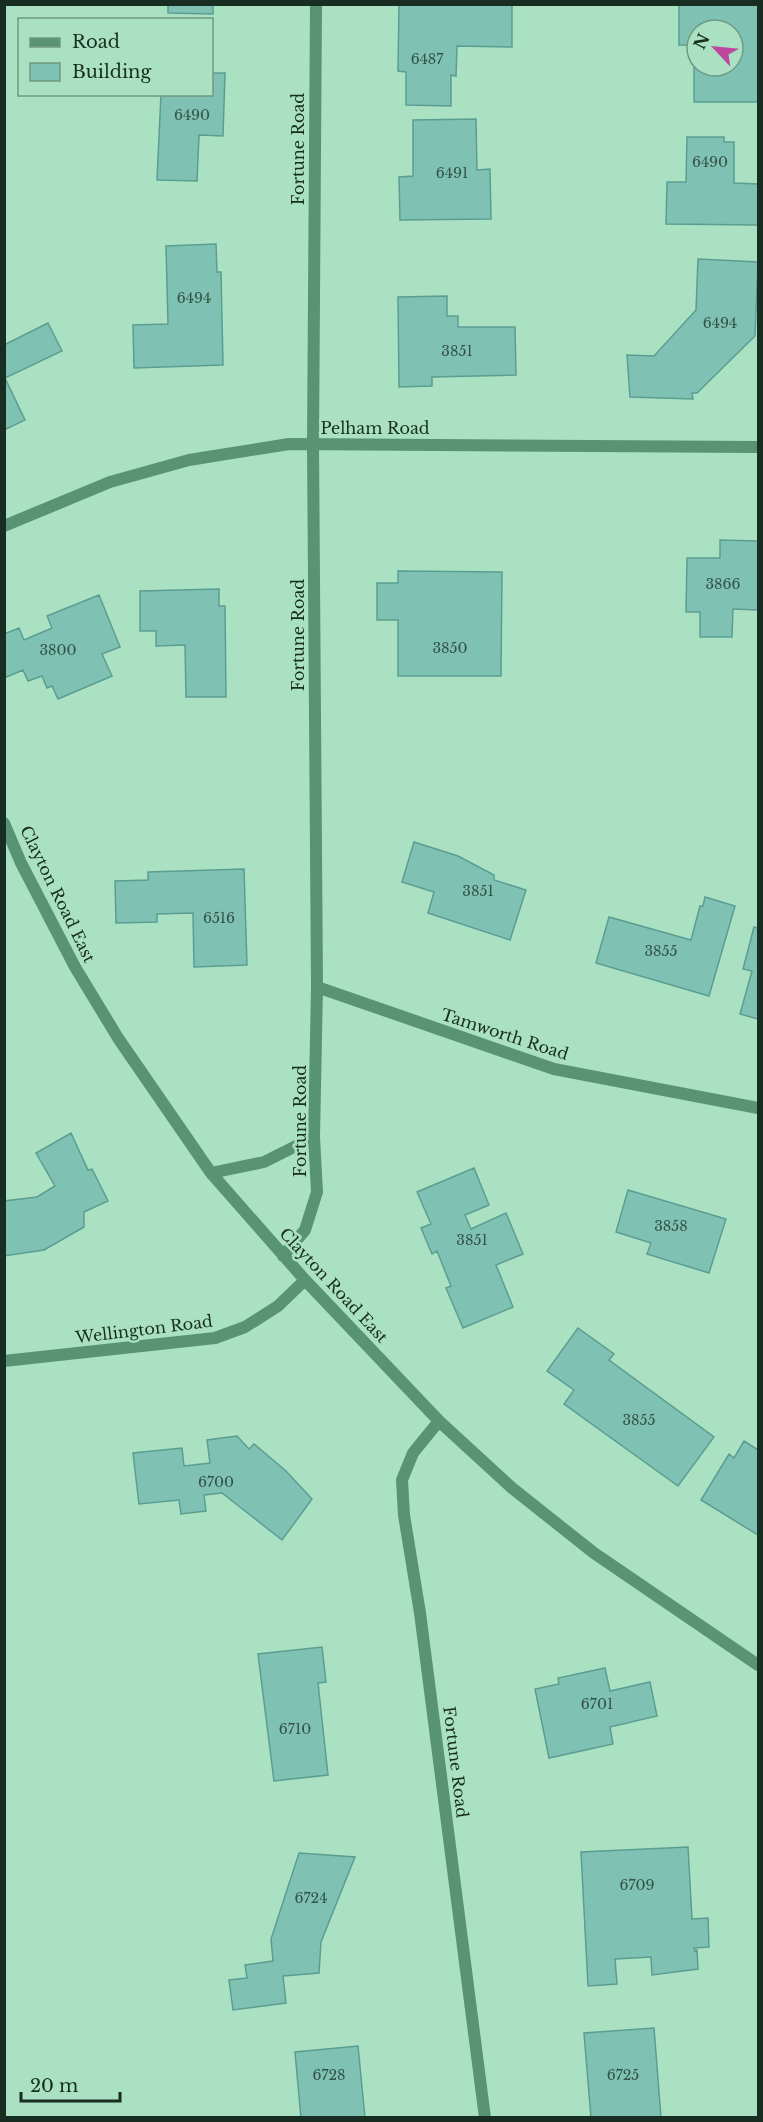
<svg xmlns="http://www.w3.org/2000/svg" width="763" height="2122" font-family="'Libre Baskerville',serif">
<style>
.building{fill:#7fc2b4;stroke:#5b9e91;stroke-width:1.5;fill-rule:evenodd}
.lines{fill:none;stroke-linecap:round;stroke-linejoin:round}
.minor{stroke:#589374;stroke-width:12}
.labels{text-anchor:middle;dominant-baseline:central;stroke-width:5;stroke-linejoin:round;paint-order:stroke}
.number-label{font-size:14px;fill:#325346}
.street-label{font-size:16px;fill:#182e22;stroke:#aae1c2}
</style>
<rect width="100%" height="100%" fill="#aae1c2"/>
<path class="building" d="M168,4H213V14L168,13Z
M399,4H512V47L457,46L456,76L451,75V106L406,105V72L398,71Z
M679,4H758V102H694V45H679ZM697,30H733V66H697Z
M212,73H225L223,136L199,135L197,181L157,180L161,94H212Z
M476,119L477,170L490,169L491,219L400,220L399,177L413,176V120Z
M687,137H724V142H734V183L758,184V225L666,224L667,182H686Z
M216,244L217,272H221L223,365L134,368L133,325L168,324L166,246Z
M698,259L758,262L755,336L697,393H692L693,399L630,397L627,355L654,356L696,310Z
M447,296V316H458V327H515L516,375L432,377V386L399,387L398,297Z
M48,323L62,351L5,378L25,420L4,430V345Z
M720,540L758,541V610L733,609L732,637H700V612H686L687,558H720Z
M398,571L502,572L501,676H398V620H377V583H398Z
M219,589V606H225L226,697H186L185,645L156,646V631H140V591Z
M99,595L120,647L102,654L112,676L58,699L52,686L47,688L42,676L28,681L23,670L4,678V634L19,628L24,640L52,628L47,616Z
M414,842L458,856L494,875V880L526,890L510,940L428,913L434,892L402,882Z
M244,869L247,965L194,967L193,913L157,914V922L116,923L115,881L148,880V872Z
M705,897L735,906L709,996L596,963L609,917L691,940L700,906H703Z
M754,927L758,928V1019L740,1014L752,971L743,969Z
M71,1133L88,1170L92,1169L108,1201L84,1212V1227L44,1250L4,1256V1201L37,1197L55,1186L36,1153Z
M474,1168L489,1205L465,1215L471,1229L506,1213L523,1254L496,1265L513,1307L463,1328L446,1288L451,1286L437,1251L432,1254L421,1228L431,1224L417,1192Z
M628,1190L726,1219L709,1273L647,1254L651,1243L616,1232Z
M578,1328L614,1354L609,1360L714,1437L678,1486L564,1404L574,1390L547,1371Z
M237,1436L249,1449L254,1444L286,1471L312,1499L282,1540L222,1493L204,1495L206,1511L181,1514L179,1500L139,1504L133,1453L182,1448L184,1466L210,1463L207,1440Z
M744,1441L758,1450V1535L701,1500L729,1454L734,1458Z
M322,1647L326,1682L318,1683L328,1775L274,1781L258,1654Z
M605,1668L610,1691L650,1682L657,1716L610,1727L613,1744L549,1758L535,1689L559,1684L558,1678Z
M688,1847L692,1919L708,1918L709,1947L694,1948L695,1951L697,1950L698,1969L652,1975L651,1957L615,1959L617,1984L588,1986L581,1852Z
M299,1853L355,1857L321,1942L319,1973L283,1976L286,2003L233,2010L229,1980L247,1978L245,1965L273,1961L271,1939Z
M654,2028L661,2118H591L584,2033Z
M358,2046L365,2118H301L295,2052Z"/>
<g class="lines">
<path class="minor" d="M4,526L110,482L189,460L289,444L758,447
M4,823L21,863L75,967L118,1038L211,1173L305,1280L439,1421L512,1488L594,1553L758,1665
M317,987L554,1069L758,1108
M211,1173L264,1162L314,1137
M283,1256L305,1230L317,1192L314,1137L317,987L313,444L316,4
M4,1361L215,1338L245,1327L278,1306L305,1280
M439,1421L413,1453L402,1480L404,1515L420,1613L485,2118"/>
</g>
<g class="labels">
<g class="number-label">
<text x="427" y="59">6487</text>
<text x="192" y="115">6490</text>
<text x="710" y="162">6490</text>
<text x="452" y="173">6491</text>
<text x="194" y="298">6494</text>
<text x="720" y="323">6494</text>
<text x="457" y="351">3851</text>
<text x="723" y="584">3866</text>
<text x="450" y="648">3850</text>
<text x="58" y="650">3800</text>
<text x="478" y="891">3851</text>
<text x="219" y="918">6516</text>
<text x="661" y="951">3855</text>
<text x="671" y="1226">3858</text>
<text x="472" y="1240">3851</text>
<text x="639" y="1420">3855</text>
<text x="216" y="1482">6700</text>
<text x="597" y="1704">6701</text>
<text x="295" y="1729">6710</text>
<text x="637" y="1885">6709</text>
<text x="311" y="1898">6724</text>
<text x="329" y="2075">6728</text>
<text x="623" y="2075">6725</text>
</g>
<g class="street-label">
<text transform="translate(298 149) rotate(-90)">Fortune Road</text>
<text x="375" y="428">Pelham Road</text>
<text transform="translate(298 635) rotate(-90)">Fortune Road</text>
<text transform="translate(58 894) rotate(64)">Clayton Road East</text>
<text transform="translate(505 1034) rotate(18)">Tamworth Road</text>
<text transform="translate(300 1121) rotate(-90)">Fortune Road</text>
<text transform="translate(334 1285) rotate(47)">Clayton Road East</text>
<text transform="translate(144 1329) rotate(-7)">Wellington Road</text>
<text transform="translate(456 1762) rotate(83)">Fortune Road</text>
</g>
</g>
<rect width="763" height="2122" fill="none" stroke="#182e22" stroke-width="12"/>
<rect x="18" y="18" width="195" height="78" fill="#aae1c2" stroke="#709982" stroke-width="1.5"/>
<rect x="30" y="38" width="30" height="9" fill="#589374" stroke="#709982" stroke-width="1.5"/>
<text x="72" y="48" font-size="18" fill="#182e22">Road</text>
<rect x="30" y="63" width="30" height="18" fill="#7fc2b4" stroke="#709982" stroke-width="1.5"/>
<text x="72" y="78" font-size="18" fill="#182e22">Building</text>
<g transform="translate(715 48) rotate(296)"><circle r="28" fill="#aae1c2" stroke="#709982" stroke-width="1.5"/>
<path d="M0-4.5L10 22L0 15L-10 22Z" fill="#be479e"/>
<text y="-9" font-size="16" font-weight="bold" text-anchor="middle" fill="#182e22">N</text>
</g>
<path d="M21 2092v9h99v-9" fill="none" stroke="#182e22" stroke-width="3"/>
<text x="30" y="2092" font-size="18" fill="#182e22" stroke="#aae1c2" stroke-width="4.5" paint-order="stroke">20 m</text>
</svg>
